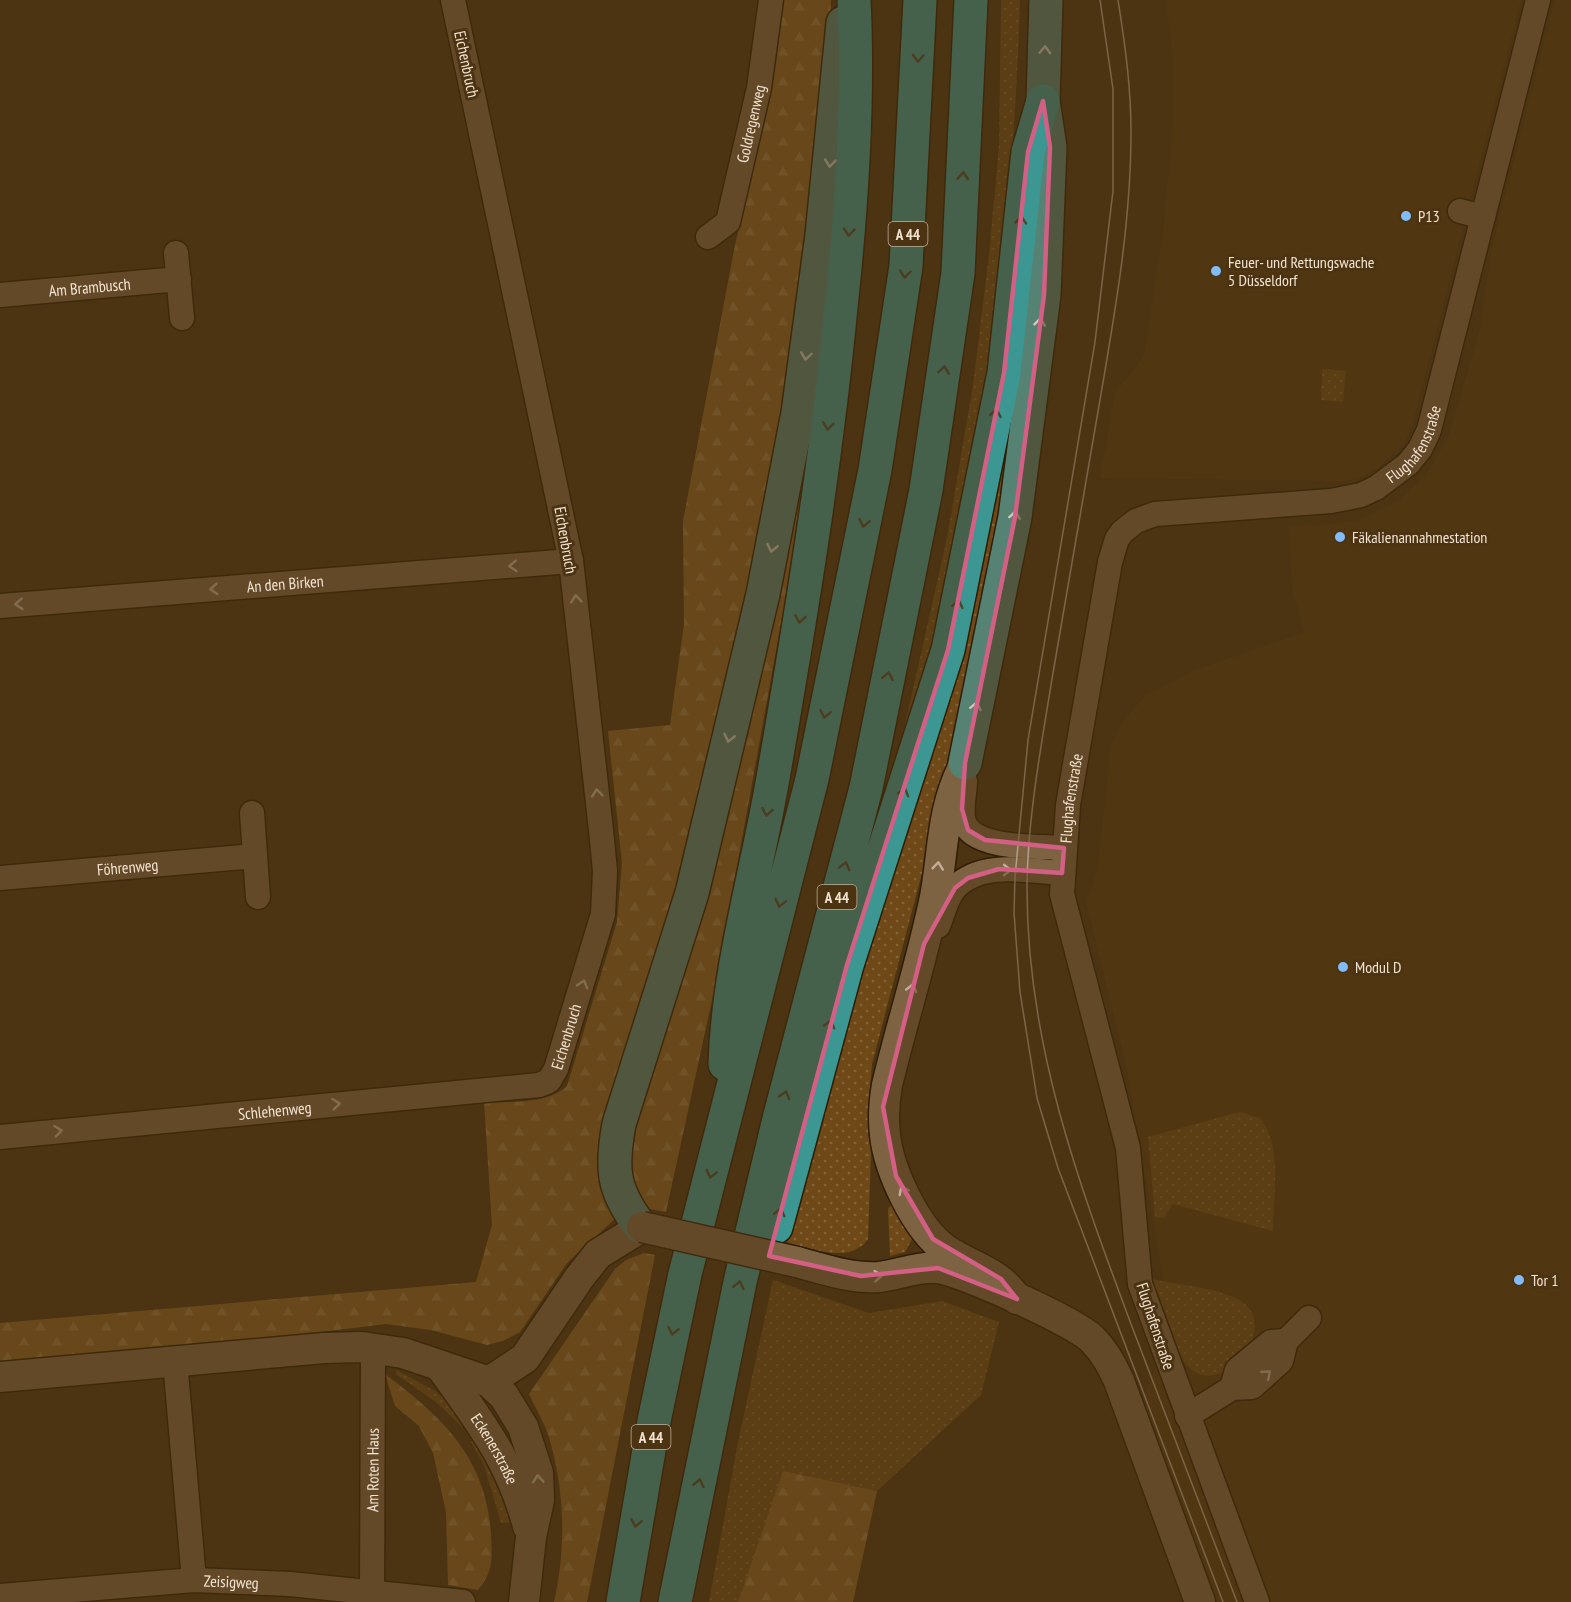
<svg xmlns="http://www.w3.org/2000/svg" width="1571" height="1602" font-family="'PT Sans Narrow',sans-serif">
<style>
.built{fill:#563911}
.grass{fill:url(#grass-dots)}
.forest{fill:url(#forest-firs)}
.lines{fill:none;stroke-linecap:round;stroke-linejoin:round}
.minor-casing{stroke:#2e1c04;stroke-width:27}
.tertiary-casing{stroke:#2e1c04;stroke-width:33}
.primary-casing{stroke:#2e1c04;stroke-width:36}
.motorway-casing{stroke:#2e1c04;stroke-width:36}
.minor{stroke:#7e6343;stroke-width:24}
.tertiary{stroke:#7e6343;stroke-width:30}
.primary{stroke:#568273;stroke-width:33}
.motorway{stroke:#3c9793;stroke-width:33}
.tram{stroke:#b3a089;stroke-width:1.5}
.tertiary-bridge-casing{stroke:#2e1c04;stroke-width:33;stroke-linecap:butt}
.tertiary-bridge{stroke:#7e6343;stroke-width:30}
.oneway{stroke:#cccbba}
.oneway2{stroke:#49482d}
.oneway3{stroke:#c4b099}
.marked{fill:none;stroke:#d35f85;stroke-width:4.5;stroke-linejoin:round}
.poi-dot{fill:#82bcfa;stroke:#4c3413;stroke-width:2}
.labels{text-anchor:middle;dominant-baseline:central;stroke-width:6;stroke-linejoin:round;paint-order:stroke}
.shield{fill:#4c3413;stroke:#c1ae99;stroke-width:1.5}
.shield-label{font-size:15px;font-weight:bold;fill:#f3e3d2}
.street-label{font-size:16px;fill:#f3e3d2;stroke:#4c3413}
.poi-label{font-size:16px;fill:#f3e3d2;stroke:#4c3413;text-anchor:start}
</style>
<defs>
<pattern id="grass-dots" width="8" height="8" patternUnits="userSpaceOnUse" patternTransform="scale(1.5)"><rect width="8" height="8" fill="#6e4917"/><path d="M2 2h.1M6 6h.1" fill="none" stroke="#836338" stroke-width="1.8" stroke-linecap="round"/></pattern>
<pattern id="forest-firs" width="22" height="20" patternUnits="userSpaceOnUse" patternTransform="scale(1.5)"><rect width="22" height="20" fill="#8b6025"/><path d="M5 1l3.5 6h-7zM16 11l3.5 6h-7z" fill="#9c7744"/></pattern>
</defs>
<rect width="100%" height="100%" fill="#4c3413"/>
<path class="built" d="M1166,0H1521L1412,427L1403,446L1376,469L1360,478L1341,481L1100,478L1115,393L1144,356L1164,224L1173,124V60Z
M1555,0H1571V1602H1217L1141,1403L1172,1330L1126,1064L1086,901L1097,873L1111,746L1124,720L1147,694L1196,670L1305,632L1293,594L1288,527L1359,521L1399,501L1426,475L1449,436L1480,329L1491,252Z"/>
<path class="grass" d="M1001,0H1020C1012,260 978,521 895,769L947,538L973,385L989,255L999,146Z
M1027,284L1013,434L986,597L952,758L872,1064L868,1110L871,1153L868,1239C849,1266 809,1247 782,1241Z
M1322,369L1346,371L1343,402L1321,400Z
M1239,1112L1260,1118C1283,1147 1273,1195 1273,1231L1173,1204L1164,1218L1155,1217L1148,1137Z
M891,1205L911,1232L912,1239L905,1252L890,1256L888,1209Z
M1152,1279C1176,1284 1228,1289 1245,1304C1276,1331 1226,1389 1197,1373C1173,1361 1158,1304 1152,1279Z
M773,1280L869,1313L942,1301L999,1322L981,1395L877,1491L783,1472L738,1602H709L738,1442Z
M396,1370L435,1391L471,1422L462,1427L436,1402L396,1374Z
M480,1434L513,1522L501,1523L484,1465L471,1442Z"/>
<path class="forest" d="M783,0H831L807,479L717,977L666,1212L639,1207L619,1215L567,1263L520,1332L503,1341L487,1345L431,1330L386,1324L164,1351L0,1362V1323L476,1282L492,1225L484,1103C512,1101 546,1105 567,1086L617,922L622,863L608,731L670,725L684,624L683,521L735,245L770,98Z
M644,1253L655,1255L587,1602H554C566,1550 565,1492 550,1441C546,1425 536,1409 529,1394L615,1269L626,1260Z
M385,1374C442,1417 486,1457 491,1534C492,1559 494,1570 478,1590L448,1585L446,1512L433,1453L419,1426L395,1406Z
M783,1471L877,1491L853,1602H738Z"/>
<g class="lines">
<defs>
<g id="minor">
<path d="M1460,211L1483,217"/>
<path id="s1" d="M708,237L728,222L759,88L771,0"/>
<path d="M176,253L182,318"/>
<path id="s2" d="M0,295L179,279"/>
<path id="s3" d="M0,606L571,561"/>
<path d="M965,781C965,794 960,809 964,822C974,850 1039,846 1064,848"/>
<path d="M252,813L258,897"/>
<path id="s4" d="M0,878L255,856"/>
<path d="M938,926C943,914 946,898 955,888C981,860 1029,871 1062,873"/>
<path id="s5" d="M0,1137L539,1085L549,1081L556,1069L603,914L605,871L601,830L571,561L453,0"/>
<path d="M175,1361L194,1580"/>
<path d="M1232,1388L1237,1370L1271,1342L1286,1341"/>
<path d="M1187,1416L1232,1388L1252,1387L1281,1361L1286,1341L1309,1318"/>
<path id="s6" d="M372,1592L373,1348"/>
<path id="s7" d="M0,1596L194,1580L290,1584L463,1602"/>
<path id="s8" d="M1257,1602L1140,1284L1128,1148L1062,894L1068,805L1110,562L1117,539L1122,532L1136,521L1155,514L1331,501L1361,495L1376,488L1408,464L1420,449L1429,430L1538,0"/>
</g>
<g id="tertiary">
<path d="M965,763C941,810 944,848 935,897C922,961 902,1022 887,1085C884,1102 883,1118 885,1135C889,1171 916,1229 946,1250C973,1268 998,1271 1017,1299"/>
<path d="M797,1262C823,1269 852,1279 879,1277C898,1275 918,1266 938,1268C964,1272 1073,1321 1092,1339C1105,1352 1112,1366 1119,1381L1200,1602"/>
<path id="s9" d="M441,1367C480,1422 510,1459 528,1526"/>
<path d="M0,1377L324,1348L362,1347L403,1353L489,1382L504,1396L523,1427L538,1473L539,1500L531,1537L524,1602"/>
<path d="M489,1382L525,1358L579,1278L598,1254L642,1227"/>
</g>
<path id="primary" d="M965,763L1015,517L1044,295L1050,147L1043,101L1046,0
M640,1226C612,1189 611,1168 619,1124L692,893L763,594L798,413L822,235L843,23"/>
<path id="motorway" d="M725,1064C728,966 758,869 774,772C801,617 826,463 841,307C852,205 859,102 854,0
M776,1227L847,965L948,650L1004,373L1028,152L1043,101
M623,1602L654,1421L685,1274L812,779L875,470L906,266L920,0
M675,1602L740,1282L780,1115L866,788L926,490L958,273L971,0"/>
</defs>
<use href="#minor" class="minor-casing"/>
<use href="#tertiary" class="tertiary-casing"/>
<use href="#primary" class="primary-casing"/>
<use href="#motorway" class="motorway-casing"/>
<use href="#minor" class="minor"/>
<use href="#tertiary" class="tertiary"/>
<use href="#primary" class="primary"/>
<use href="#motorway" class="motorway"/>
<path class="tram" d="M1100,0L1113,89V191L1095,342L1028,740L1015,877L1014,913L1020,992L1037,1098L1058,1168L1223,1602
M1118,0C1125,44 1131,87 1131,132C1131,220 1116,307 1101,394C1085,489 1068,584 1052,679C1041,747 1028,816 1027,884C1026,1041 1077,1179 1131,1324C1167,1416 1202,1509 1237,1602"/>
<defs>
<path id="tertiary-bridge" d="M642,1227L797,1262"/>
</defs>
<use href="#tertiary-bridge" class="tertiary-bridge-casing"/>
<use href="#tertiary-bridge" class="tertiary-bridge"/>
</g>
<defs><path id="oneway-chevron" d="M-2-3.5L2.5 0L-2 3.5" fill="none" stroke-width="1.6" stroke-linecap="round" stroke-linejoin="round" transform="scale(1.5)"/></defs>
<g class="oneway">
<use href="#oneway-chevron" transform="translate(1045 50) rotate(-88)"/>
<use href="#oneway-chevron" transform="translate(830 163) rotate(96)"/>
<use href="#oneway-chevron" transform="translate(1040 322) rotate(-83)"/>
<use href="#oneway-chevron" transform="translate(806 356) rotate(98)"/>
<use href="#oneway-chevron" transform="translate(1015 515) rotate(-81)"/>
<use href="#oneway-chevron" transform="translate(772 548) rotate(101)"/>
<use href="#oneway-chevron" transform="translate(976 706) rotate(-78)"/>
<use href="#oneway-chevron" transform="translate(729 738) rotate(103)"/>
</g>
<g class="oneway2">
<use href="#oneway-chevron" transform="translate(918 58) rotate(93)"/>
<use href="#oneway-chevron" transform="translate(963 176) rotate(-87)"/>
<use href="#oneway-chevron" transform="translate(1021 220) rotate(-85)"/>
<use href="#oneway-chevron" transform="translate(849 232) rotate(95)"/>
<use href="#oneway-chevron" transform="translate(905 274) rotate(98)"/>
<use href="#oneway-chevron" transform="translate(944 370) rotate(-82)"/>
<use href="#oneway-chevron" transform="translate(996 413) rotate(-79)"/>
<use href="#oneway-chevron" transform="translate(828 426) rotate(97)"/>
<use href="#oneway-chevron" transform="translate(864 523) rotate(101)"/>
<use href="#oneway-chevron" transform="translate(958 604) rotate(-78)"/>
<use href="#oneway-chevron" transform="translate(800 619) rotate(99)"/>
<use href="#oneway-chevron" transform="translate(888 676) rotate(-79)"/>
<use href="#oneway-chevron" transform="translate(825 714) rotate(101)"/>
<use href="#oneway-chevron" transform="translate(904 792) rotate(-73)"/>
<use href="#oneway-chevron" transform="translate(767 812) rotate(100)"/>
<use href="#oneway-chevron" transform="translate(845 866) rotate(-75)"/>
<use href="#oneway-chevron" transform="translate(780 903) rotate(104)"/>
<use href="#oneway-chevron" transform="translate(830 1024) rotate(-74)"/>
<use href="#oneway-chevron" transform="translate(785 1095) rotate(-75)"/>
<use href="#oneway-chevron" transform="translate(711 1174) rotate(104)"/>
<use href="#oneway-chevron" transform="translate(780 1212) rotate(-76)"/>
<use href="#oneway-chevron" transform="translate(739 1285) rotate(-78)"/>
<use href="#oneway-chevron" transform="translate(673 1331) rotate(102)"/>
<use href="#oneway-chevron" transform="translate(699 1483) rotate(-78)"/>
<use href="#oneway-chevron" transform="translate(636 1523) rotate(100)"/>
</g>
<g class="oneway3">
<use href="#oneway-chevron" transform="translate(513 566) rotate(176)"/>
<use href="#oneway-chevron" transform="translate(214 589) rotate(176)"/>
<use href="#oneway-chevron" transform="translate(576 599) rotate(-96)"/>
<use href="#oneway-chevron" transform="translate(19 604) rotate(176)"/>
<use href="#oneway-chevron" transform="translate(597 793) rotate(-96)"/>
<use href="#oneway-chevron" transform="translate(938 866) rotate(-84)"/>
<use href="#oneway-chevron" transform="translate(1007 870) rotate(1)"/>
<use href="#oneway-chevron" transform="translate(583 984) rotate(-73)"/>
<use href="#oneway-chevron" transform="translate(912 988) rotate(-75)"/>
<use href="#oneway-chevron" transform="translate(336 1104) rotate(-6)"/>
<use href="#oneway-chevron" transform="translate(58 1131) rotate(-6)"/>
<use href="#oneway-chevron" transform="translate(903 1190) rotate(-117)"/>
<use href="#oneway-chevron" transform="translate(878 1276) rotate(-4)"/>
<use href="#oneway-chevron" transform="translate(1267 1374) rotate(-41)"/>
<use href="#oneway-chevron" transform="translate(538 1479) rotate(-94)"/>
</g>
<path d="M0 0H1571V1602H0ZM1043,101L1050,147L1044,295L1015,517L965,763L962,809L968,830L985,840L1064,848L1062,873L999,869L968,878L955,888L924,944L883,1107L896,1176L933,1239L1001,1279L1017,1299L938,1268L861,1276L769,1256L847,965L948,650L1004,373L1028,152Z" fill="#4c3413" fill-opacity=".55" fill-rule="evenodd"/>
<path class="marked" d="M1043,101L1050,147L1044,295L1015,517L965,763L962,809L968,830L985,840L1064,848L1062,873L999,869L968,878L955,888L924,944L883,1107L896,1176L933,1239L1001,1279L1017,1299L938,1268L861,1276L769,1256L847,965L948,650L1004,373L1028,152Z"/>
<g class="poi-dot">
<circle cx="1406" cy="216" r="6"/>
<circle cx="1216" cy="271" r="6"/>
<circle cx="1340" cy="537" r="6"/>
<circle cx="1343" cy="967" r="6"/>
<circle cx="1519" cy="1280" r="6"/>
</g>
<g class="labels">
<g class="shield">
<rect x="888.5" y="222" width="39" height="24" rx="4.5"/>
<rect x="817.5" y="885" width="39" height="24" rx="4.5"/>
<rect x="631.5" y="1425" width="39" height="24" rx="4.5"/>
</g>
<g class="shield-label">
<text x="908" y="234">A 44</text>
<text x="837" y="897">A 44</text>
<text x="651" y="1437">A 44</text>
</g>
<g class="street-label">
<text transform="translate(467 64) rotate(78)">Eichenbruch</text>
<text stroke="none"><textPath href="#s1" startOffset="126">Goldregenweg</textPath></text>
<text stroke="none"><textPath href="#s2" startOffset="90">Am Brambusch</textPath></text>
<text stroke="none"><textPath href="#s8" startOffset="1428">Flughafenstraße</textPath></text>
<text transform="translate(566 540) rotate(80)">Eichenbruch</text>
<text stroke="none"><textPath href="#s3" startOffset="286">An den Birken</textPath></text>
<text stroke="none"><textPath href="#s8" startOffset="834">Flughafenstraße</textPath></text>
<text stroke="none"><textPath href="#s4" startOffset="128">Föhrenweg</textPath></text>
<text stroke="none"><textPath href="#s5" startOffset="600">Eichenbruch</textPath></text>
<text stroke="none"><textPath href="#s5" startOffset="276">Schlehenweg</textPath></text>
<text transform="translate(1156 1326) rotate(72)">Flughafenstraße</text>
<text stroke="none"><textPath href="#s9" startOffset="98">Eckenerstraße</textPath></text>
<text stroke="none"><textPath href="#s6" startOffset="122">Am Roten Haus</textPath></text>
<text stroke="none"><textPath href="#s7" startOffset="232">Zeisigweg</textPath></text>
</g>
<g class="poi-label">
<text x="1418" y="216">P13</text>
<text x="1228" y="262">Feuer- und Rettungswache<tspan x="1228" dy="18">5 Düsseldorf</tspan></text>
<text x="1352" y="537">Fäkalienannahmestation</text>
<text x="1355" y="967">Modul D</text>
<text x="1531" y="1280">Tor 1</text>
</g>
</g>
</svg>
